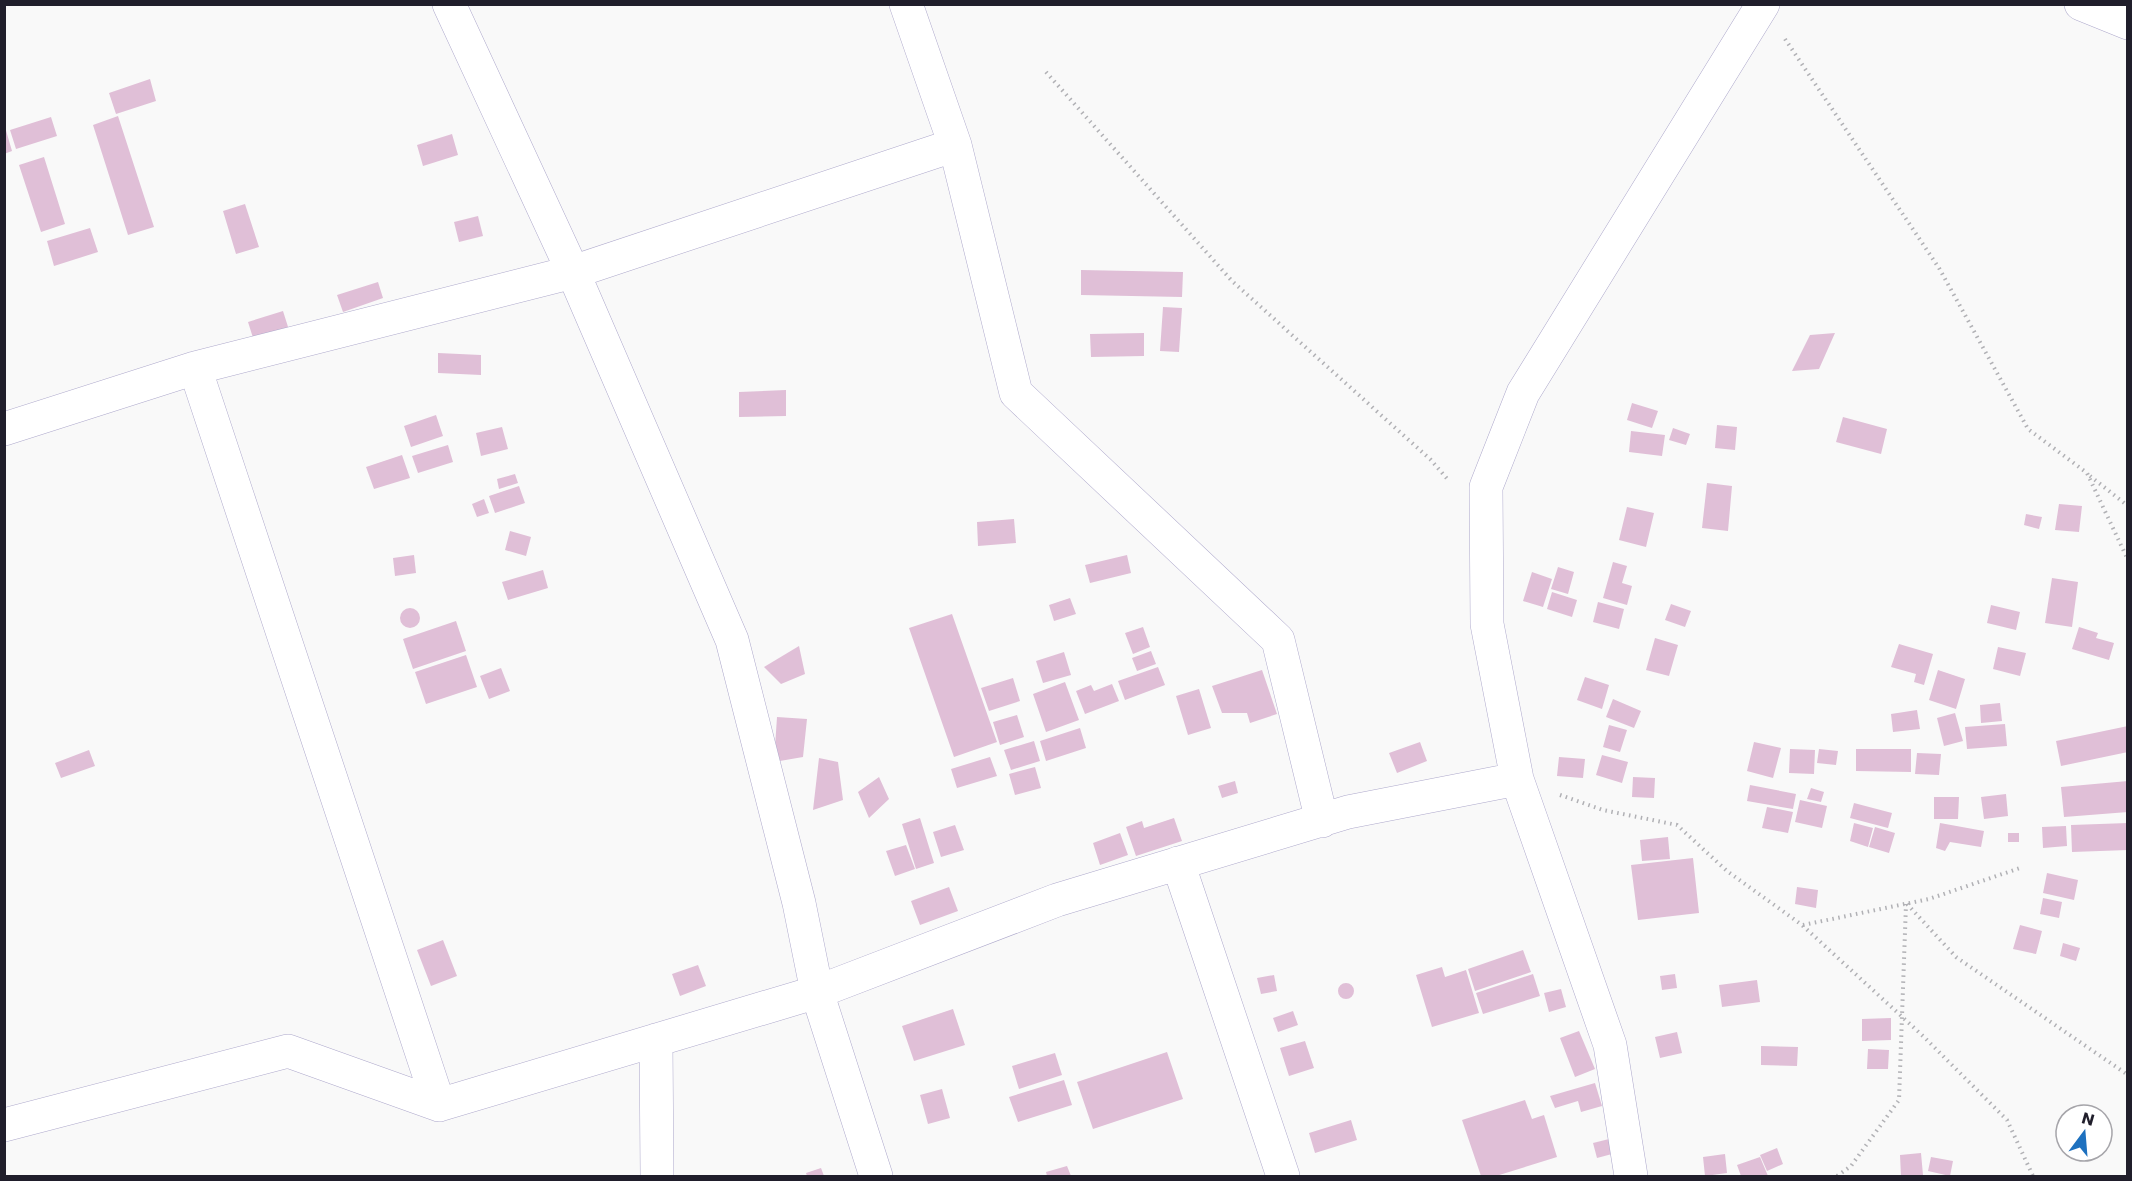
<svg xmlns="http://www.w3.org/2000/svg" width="2132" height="1181" font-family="Poppins,sans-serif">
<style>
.building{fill:#e0bfd7}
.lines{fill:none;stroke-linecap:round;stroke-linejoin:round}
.minor-casing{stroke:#aea9cc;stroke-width:34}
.path{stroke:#b1b1b5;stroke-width:4;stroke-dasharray:1.5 4.5;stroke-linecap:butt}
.minor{stroke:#fff;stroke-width:33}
</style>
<rect width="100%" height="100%" fill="#f9f9f9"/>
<path class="building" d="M150,79L156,101L116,114L109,93Z
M118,116L154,227L128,235L93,125Z
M51,117L57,136L16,149L10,130Z
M5,127L12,151L4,154V128Z
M452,134L458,155L423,166L417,145Z
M44,157L65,224L41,232L19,165Z
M245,204L259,247L236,254L223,211Z
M478,216L483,236L459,242L454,222Z
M90,228L98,252L54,266L47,241Z
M1081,270L1183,272L1182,297L1081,295Z
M378,282L383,298L343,312L337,295Z
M1163,307L1182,308L1179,352L1160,351Z
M283,311L289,330L254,341L248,322Z
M1144,333V356L1091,357L1090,334Z
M1835,333L1819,369L1792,371L1810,335Z
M438,353L481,355V375L438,373Z
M786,390V416L739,417V392Z
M1632,403L1658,411L1652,428L1627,420Z
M436,415L443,436L411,447L404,426Z
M1843,417L1887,429L1881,454L1836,442Z
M1717,425L1737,427L1735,450L1715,448Z
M502,427L508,449L481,456L476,433Z
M1673,428L1690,434L1686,445L1669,440Z
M1631,431L1665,435L1662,456L1629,452Z
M448,445L453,462L418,473L412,456Z
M402,455L410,478L374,489L366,467Z
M515,474L518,483L499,489L497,479Z
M1707,483L1732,486L1728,531L1702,528Z
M519,486L525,503L495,513L489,496Z
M484,499L489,513L477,517L472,504Z
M2059,504L2082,506L2079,532L2055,530Z
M1627,507L1654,513L1646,547L1619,540Z
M2026,514L2042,517L2039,529L2024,525Z
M1014,519L1016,543L978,546L977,522Z
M510,531L531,537L526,556L505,550Z
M414,555L416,573L395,576L393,558Z
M1127,555L1131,573L1090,583L1085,565Z
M1613,562L1627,566L1622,583L1632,586L1627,605L1603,598Z
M1558,567L1574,572L1568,594L1551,589Z
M543,570L548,588L508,600L502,582Z
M1532,572L1552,579L1543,607L1523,601Z
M2052,578L2078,582L2072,627L2045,623Z
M1552,592L1577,600L1572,617L1547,609Z
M1070,598L1076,614L1054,621L1049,605Z
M1598,602L1624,609L1619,629L1593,622Z
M1671,604L1691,611L1685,627L1665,620Z
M1991,605L2020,612L2016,630L1987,623Z
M400 618a10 10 0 1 1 20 0a10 10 0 1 1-20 0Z
M952,614L997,742L954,757L909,628Z
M456,621L466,651L413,669L403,639Z
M1143,627L1150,647L1133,654L1125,633Z
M2079,627L2098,633L2096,638L2114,643L2109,660L2072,649Z
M1655,638L1678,645L1669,676L1646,670Z
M1899,644L1933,654L1924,685L1914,682L1916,674L1891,667Z
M799,646L805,674L781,684L764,667Z
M1998,647L2026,653L2020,676L1993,669Z
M1151,651L1156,664L1137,671L1132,658Z
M1064,652L1071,675L1043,683L1036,661Z
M466,655L477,687L426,704L415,672Z
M1158,667L1165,685L1125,700L1118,681Z
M501,668L510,691L489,699L480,676Z
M1262,670L1277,714L1250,723L1247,713H1222L1212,686Z
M1938,670L1965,679L1956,709L1929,700Z
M1585,677L1609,685L1602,709L1577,700Z
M1013,678L1020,701L989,711L981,688Z
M1065,682L1079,720L1046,732L1033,694Z
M1112,684L1119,701L1085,714L1076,691L1091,685L1094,691Z
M1199,689L1211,728L1188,735L1176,696Z
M1613,699L1641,711L1634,728L1606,717Z
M2000,703L2002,721L1981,723L1980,705Z
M1917,710L1920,729L1893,732L1891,714Z
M1955,713L1963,741L1944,746L1937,718Z
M1017,715L1024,737L1000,745L993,722Z
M777,717L807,719L803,757L774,762Z
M2005,724L2007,746L1967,749L1965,727Z
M1609,725L1627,730L1620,752L1603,747Z
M2128,726V752L2061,766L2056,741Z
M1080,728L1086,748L1046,761L1040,741Z
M1034,741L1040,761L1011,770L1004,750Z
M1420,742L1427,761L1397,773L1389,753Z
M1754,742L1781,748L1773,778L1747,771Z
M1790,749L1815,750L1814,774L1789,773Z
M1819,749L1838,751L1836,765L1817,763Z
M1856,749H1911V772L1856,771Z
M89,750L95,766L61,778L55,763Z
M1917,753L1941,754L1939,775L1915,774Z
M1602,755L1628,762L1622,783L1596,775Z
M990,757L997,776L957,788L951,769Z
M1559,757L1585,759L1583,778L1557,776Z
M819,758L838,762L843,800L813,810Z
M1035,767L1041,788L1015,795L1009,774Z
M879,777L889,799L869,818L858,792Z
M1633,777L1655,778L1654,798L1632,797Z
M1235,781L1238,793L1222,798L1218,786Z
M2128,781V812L2064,817L2061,787Z
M1750,785L1796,794L1793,809L1747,801Z
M1811,788L1824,792L1821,802L1807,799Z
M2006,794L2008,816L1984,819L1981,797Z
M1934,797H1959L1958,819H1934Z
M1800,800L1827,806L1822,828L1795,822Z
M1854,803L1892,813L1888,828L1850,818Z
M1767,807L1793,812L1788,833L1762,828Z
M920,818L934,863L916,869L902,824Z
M1174,818L1182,841L1136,856L1126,827L1142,821L1144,828Z
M1854,823L1873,828L1868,847L1850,841Z
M1940,823L1984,831L1981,847L1950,842L1945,851L1936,848Z
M2128,823V850L2072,852L2071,825Z
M955,825L964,850L941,857L933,832Z
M2066,826L2067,846L2043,848L2042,827Z
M1875,827L1895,833L1889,853L1869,847Z
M1120,833L1128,855L1100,865L1093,843Z
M2008,833H2019V842H2008Z
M1668,837L1670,859L1642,861L1640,840Z
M906,845L915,869L895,876L886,851Z
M1693,858L1699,913L1638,920L1631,865Z
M2047,873L2078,880L2074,900L2043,893Z
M949,887L958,911L920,925L911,901Z
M1797,887L1818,890L1816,908L1795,904Z
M2043,898L2062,902L2059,918L2040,914Z
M2020,925L2042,931L2036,954L2013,949Z
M443,940L457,976L431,986L417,950Z
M2063,943L2080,948L2076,961L2060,956Z
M1523,950L1531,972L1475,991L1468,969Z
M698,965L706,986L680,996L672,974Z
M1442,967L1445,977L1466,970L1479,1013L1432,1027L1416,975Z
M1533,974L1540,996L1483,1014L1476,993Z
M1675,974L1677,988L1662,990L1660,976Z
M1274,975L1277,991L1261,994L1257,978Z
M1757,980L1760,1002L1722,1007L1719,985Z
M1338 991a8 8 0 1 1 16 0a8 8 0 1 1-16 0Z
M1561,989L1566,1007L1549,1012L1544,993Z
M953,1009L965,1045L914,1061L902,1026Z
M1293,1011L1298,1025L1278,1032L1273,1018Z
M1891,1018V1040L1862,1041V1019Z
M1579,1031L1595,1069L1575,1077L1560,1038Z
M1677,1032L1682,1053L1660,1058L1655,1037Z
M1305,1041L1314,1068L1289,1076L1280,1048Z
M1761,1046L1798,1047L1797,1066L1761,1065Z
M1868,1049L1889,1050L1888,1069H1867Z
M1167,1052L1183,1099L1093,1129L1077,1082Z
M1055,1053L1062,1075L1019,1089L1012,1066Z
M1064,1080L1072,1105L1018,1122L1009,1097Z
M1595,1083L1602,1106L1581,1112L1578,1101L1555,1108L1550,1096Z
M942,1089L950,1118L928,1124L920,1095Z
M1525,1100L1532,1119L1544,1115L1557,1157L1496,1176H1481L1462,1120Z
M1351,1120L1357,1140L1315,1153L1309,1133Z
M1609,1139L1612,1154L1597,1158L1593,1143Z
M1777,1148L1783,1164L1767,1171L1760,1155Z
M1921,1153L1923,1175L1901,1176L1900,1155Z
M1725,1154L1727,1173L1705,1176L1703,1157Z
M1760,1157L1768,1176H1741L1737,1165Z
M1931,1157L1953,1161L1950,1176L1928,1171Z
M1067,1166L1071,1176H1047L1046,1172Z
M821,1168L824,1176H807L806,1173Z"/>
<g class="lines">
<defs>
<path id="minor" d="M449,4L573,272L732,640L799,903L817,992L876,1176
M906,4L955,145L1016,393L1278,640L1322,821
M2081,4L2128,23
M195,368L439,1105
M4,429L195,368L573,272L955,145
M1178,863L1283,1176
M656,1040L657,1176
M4,1125L288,1051L439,1105L817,992L1057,900L1348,812L1517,779
M1631,1176L1610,1045L1517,779L1487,624L1486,487L1523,393L1763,4"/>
</defs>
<use href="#minor" class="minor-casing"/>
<path class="path" d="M1785,39L1939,268L2028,429L2087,473L2128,560
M1046,72L1232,281L1431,460L1449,481
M2090,476L2128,506
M1560,795L1603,810L1677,825L1727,871L1802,925L1923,1036L2007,1120L2033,1176
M1907,904L1956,957L2128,1075
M1803,925L1929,899L2020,868
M1837,1176L1851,1166L1899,1100L1906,904"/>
<use href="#minor" class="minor"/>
</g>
<rect width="2132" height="1181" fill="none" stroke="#201e2b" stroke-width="12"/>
<g transform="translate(2084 1133) rotate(16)"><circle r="28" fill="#ffffff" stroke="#a6a5aa" stroke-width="1.5"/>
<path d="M0-4.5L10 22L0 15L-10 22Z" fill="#1e71bf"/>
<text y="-9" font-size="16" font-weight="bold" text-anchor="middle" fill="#201e2b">N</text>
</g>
</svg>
